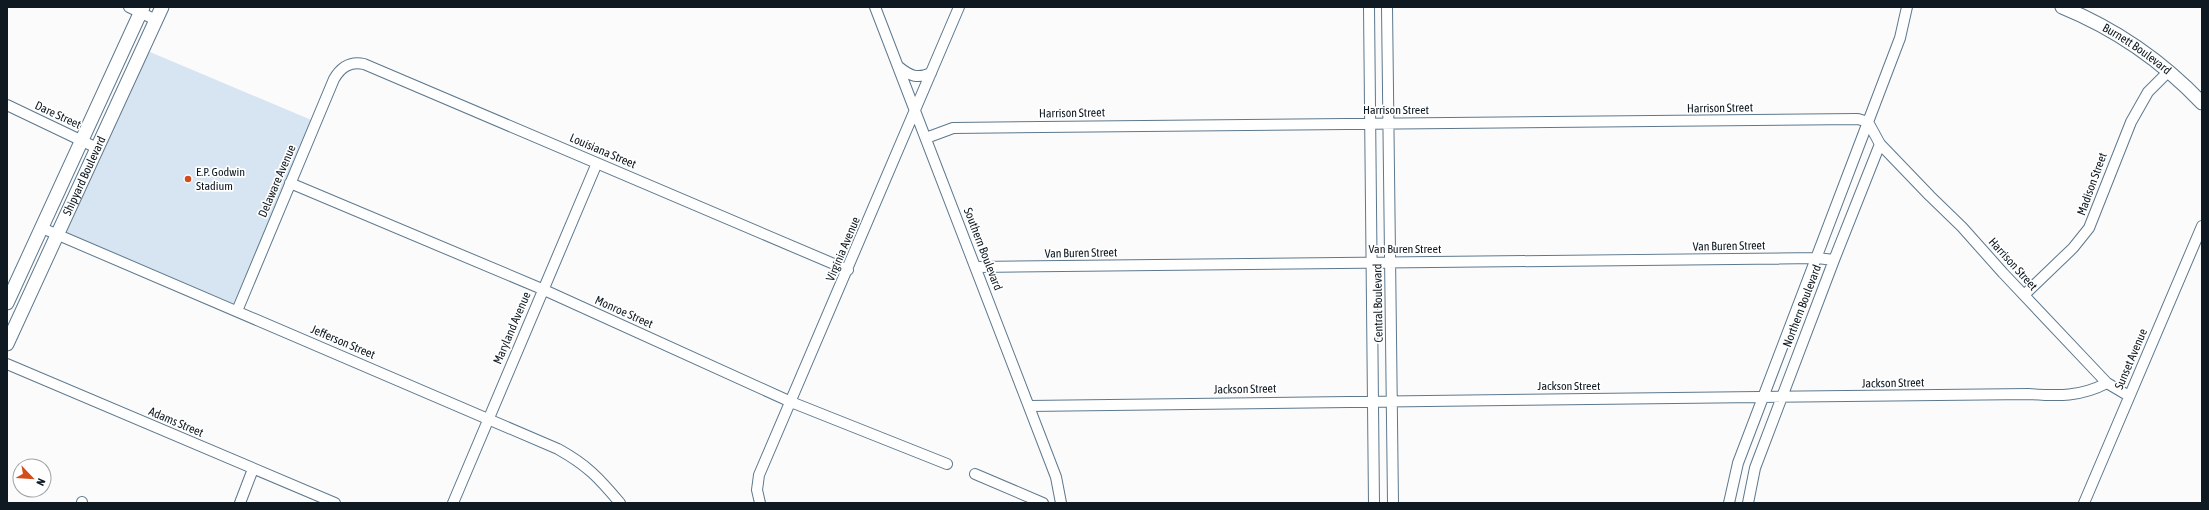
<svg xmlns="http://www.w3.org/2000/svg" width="2209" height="510" font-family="'Asap Condensed',sans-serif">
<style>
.green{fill:#d6e5f1}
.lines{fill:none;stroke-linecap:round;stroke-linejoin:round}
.minor-casing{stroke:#5d788d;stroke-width:12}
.major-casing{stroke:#5d788d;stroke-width:15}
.minor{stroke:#fff;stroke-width:10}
.major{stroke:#fff;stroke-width:13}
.poi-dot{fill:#d34c1a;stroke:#fff;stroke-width:1.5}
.labels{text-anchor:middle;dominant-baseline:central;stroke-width:3.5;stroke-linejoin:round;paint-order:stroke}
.street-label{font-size:12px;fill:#0e1921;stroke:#fff}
.poi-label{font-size:12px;fill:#0e1921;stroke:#fff;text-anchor:start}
</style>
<rect width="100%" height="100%" fill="#fbfbfb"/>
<path class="green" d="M143,49L316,122L237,311L57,235Z"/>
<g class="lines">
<defs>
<path id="minor" d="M129,7L156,20
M875,7L1056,477L1061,503
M1369,7L1374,503
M1387,7L1393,503
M899,67C910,76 917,79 931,73
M7,105L97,148
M926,138L953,128L1858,119L1868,122L1738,463L1729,503
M1880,144L1930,196L1962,227L2003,273L2107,383L2129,396
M290,183L542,289L791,402L947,464
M42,228L558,449C587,465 599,478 620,503
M977,267L1817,258L1834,260
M2024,295L2073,248L2089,228L2131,122L2148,92L2169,71
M237,311L334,79C341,67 350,61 364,64L848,270
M7,364L335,503
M1029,406C1362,400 1696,399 2029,394C2059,396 2080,397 2107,383
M975,474L1043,503
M82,502V503
M240,503L253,469
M453,503L597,163
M760,503L757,490L759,475L959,7
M1748,503L1755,468L1834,260L1880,144L1868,122L1900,38L1907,7
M2084,503L2202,226"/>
<g id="major">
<path id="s1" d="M2062,7C2116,29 2162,61 2202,103"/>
<path d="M7,303L143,7"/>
<path id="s2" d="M7,344L162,7"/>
</g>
</defs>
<use href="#minor" class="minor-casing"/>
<use href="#major" class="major-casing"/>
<use href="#minor" class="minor"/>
<use href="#major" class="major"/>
</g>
<circle class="poi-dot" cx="188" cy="179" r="4"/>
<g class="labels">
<g class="street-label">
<text stroke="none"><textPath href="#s1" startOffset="86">Burnett Boulevard</textPath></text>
<text transform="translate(1720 108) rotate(-1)">Harrison Street</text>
<text x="1396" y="110">Harrison Street</text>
<text transform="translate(1072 113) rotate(-1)">Harrison Street</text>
<text transform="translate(58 115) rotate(25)">Dare Street</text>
<text transform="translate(603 151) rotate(23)">Louisiana Street</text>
<text stroke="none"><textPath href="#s2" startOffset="185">Shipyard Boulevard</textPath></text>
<text transform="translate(277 181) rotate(-67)">Delaware Avenue</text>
<text transform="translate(2092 184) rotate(-70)">Madison Street</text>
<text transform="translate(1729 246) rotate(-1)">Van Buren Street</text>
<text transform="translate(843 249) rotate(-67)">Virginia Avenue</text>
<text transform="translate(983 249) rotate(69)">Southern Boulevard</text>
<text x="1405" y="249">Van Buren Street</text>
<text transform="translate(1081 253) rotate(-1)">Van Buren Street</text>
<text transform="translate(2013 264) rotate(48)">Harrison Street</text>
<text transform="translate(1378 303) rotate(-91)">Central Boulevard</text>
<text transform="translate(1802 306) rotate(-69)">Northern Boulevard</text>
<text transform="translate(624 312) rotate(24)">Monroe Street</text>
<text transform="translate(512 328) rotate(-67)">Maryland Avenue</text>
<text transform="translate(343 342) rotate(23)">Jefferson Street</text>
<text transform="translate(2131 359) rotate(-67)">Sunset Avenue</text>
<text transform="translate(1893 383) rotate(-1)">Jackson Street</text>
<text x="1569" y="386">Jackson Street</text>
<text transform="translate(1245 389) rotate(-1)">Jackson Street</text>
<text transform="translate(176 422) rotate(23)">Adams Street</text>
</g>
<g class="poi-label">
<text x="196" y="172">E.P. Godwin<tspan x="196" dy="14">Stadium</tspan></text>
</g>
</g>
<rect width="2209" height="510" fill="none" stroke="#0e1921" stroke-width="16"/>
<g transform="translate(32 478) rotate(115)"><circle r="19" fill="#ffffff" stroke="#9fa3a6"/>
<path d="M0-3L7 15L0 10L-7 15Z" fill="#d34c1a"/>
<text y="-6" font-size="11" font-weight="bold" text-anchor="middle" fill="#0e1921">N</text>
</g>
</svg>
